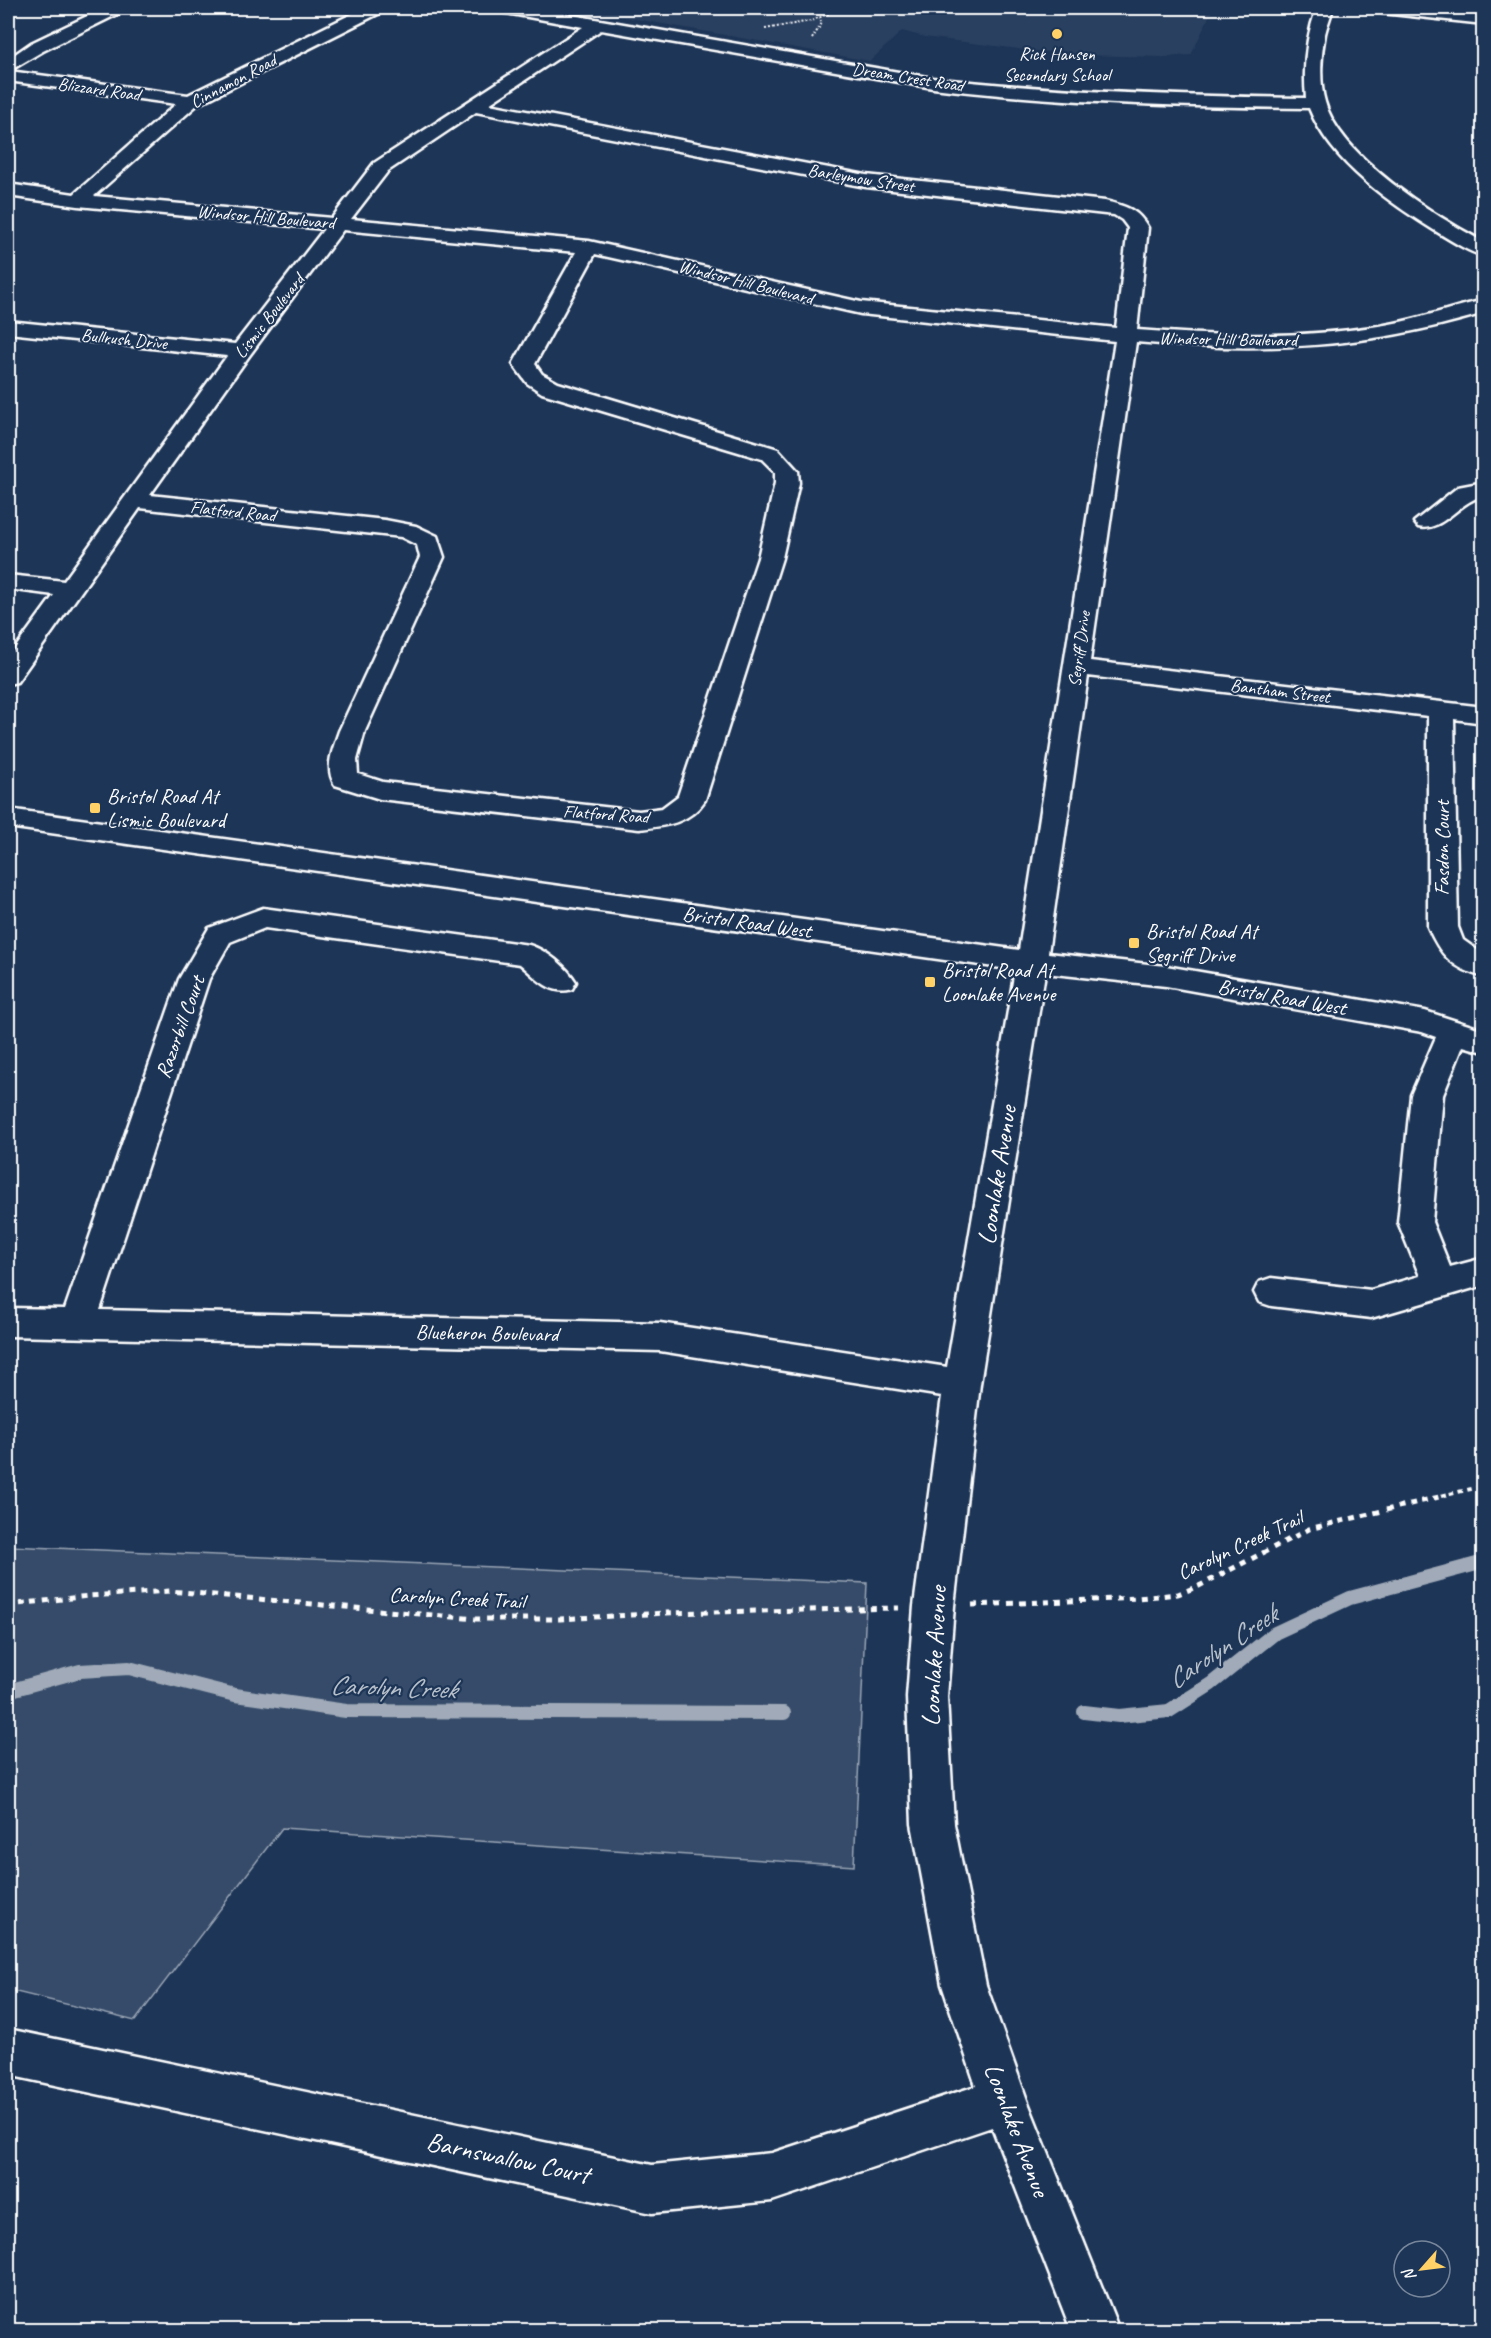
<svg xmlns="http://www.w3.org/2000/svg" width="1491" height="2338" font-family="Caveat,sans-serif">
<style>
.built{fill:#2a4161}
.green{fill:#364b69;stroke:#9aa5b4;stroke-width:1.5}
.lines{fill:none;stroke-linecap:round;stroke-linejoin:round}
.stream{stroke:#a0aab8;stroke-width:14}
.minor-casing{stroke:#fff;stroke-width:5}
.path-far2{stroke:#fff;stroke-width:2;stroke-dasharray:2 2;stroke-linecap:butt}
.path-far1{stroke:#fff;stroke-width:4;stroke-dasharray:4.5 4.5;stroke-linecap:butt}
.path{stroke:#fff;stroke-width:5;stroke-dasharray:6 6;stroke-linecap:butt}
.minor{fill:#1d3557;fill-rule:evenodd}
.poi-dot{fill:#ffd166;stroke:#1d3557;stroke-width:2}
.labels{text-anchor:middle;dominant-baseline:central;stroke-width:4.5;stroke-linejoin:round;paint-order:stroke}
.far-poi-label{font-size:18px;fill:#fff;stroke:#1d3557}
.far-street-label{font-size:18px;fill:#fff;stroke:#1d3557}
.poi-label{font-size:21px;fill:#fff;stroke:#1d3557;text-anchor:start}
.street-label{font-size:21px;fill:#fff;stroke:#1d3557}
.near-street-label{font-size:26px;fill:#fff;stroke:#1d3557}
.near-water-label{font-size:27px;font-style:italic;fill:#b8c0ca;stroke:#1d3557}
</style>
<rect width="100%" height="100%" fill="#1d3557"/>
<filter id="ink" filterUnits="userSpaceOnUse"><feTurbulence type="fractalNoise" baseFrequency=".0167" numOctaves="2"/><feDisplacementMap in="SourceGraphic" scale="12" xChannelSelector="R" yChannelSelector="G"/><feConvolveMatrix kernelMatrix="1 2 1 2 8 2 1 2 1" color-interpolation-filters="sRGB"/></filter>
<g filter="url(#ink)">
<path class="built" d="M574,8H1213L1191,55L1164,57L1083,55L1026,50L925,37L902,31L870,61Z"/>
<path class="green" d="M8,1546L867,1583L854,1866L282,1828L135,2021L8,1990Z"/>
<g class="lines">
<path class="stream" d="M8,1691L80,1671L129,1668L235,1695L346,1711L784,1713
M1084,1712L1119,1716L1169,1711L1211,1684L1275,1633L1350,1598L1484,1562"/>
<defs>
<path id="minor" d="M104,8H124L122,12L43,51L9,71L188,95L364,8H384L382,12L197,105L94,196L332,218L374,163L583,27L506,13L500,12L498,8H532L933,78C1057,92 1181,96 1306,98C1303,67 1306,36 1317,8H1333C1331,16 1327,25 1325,34C1321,54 1319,82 1325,102C1340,157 1435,216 1484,242V256C1469,252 1455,243 1442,235C1393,205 1331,164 1309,108C1184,107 1058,103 933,88L601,30L489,104L866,175L1105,201C1125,206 1138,209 1148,228L1137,330C1215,336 1294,339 1372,327C1410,322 1446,309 1484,300V313C1364,349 1260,353 1136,342L1090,661L1484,707V723L1454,719L1458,927L1463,940L1484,955V977C1453,969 1440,955 1428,927V716L1088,676L1048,953L1166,966L1425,1011L1484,1030V1052L1463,1046L1443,1095L1432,1222L1450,1267L1484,1258V1285L1371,1318L1271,1306L1259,1302L1254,1292L1259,1282L1271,1278L1371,1290L1420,1276L1398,1222L1411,1095L1436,1037L1422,1032L1166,986L1045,973L980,1384L954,1606L947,1697L954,1824L986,1985L1027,2100L1119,2330H1071L992,2127L772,2201L652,2213L8,2075V2029L652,2165L772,2153L976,2086L942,1985L912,1824L907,1697L914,1606L942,1396L660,1351L8,1336V1308L65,1309L179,979L209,928L263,908L529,945C546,950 567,967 576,982L572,989C550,996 536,977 520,964L265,928L230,942L209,979L100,1310L660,1323L947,1367L1015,970L8,827V809L1019,950L1115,341L861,314L595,254L535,364L542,374L558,383L778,449L798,471L799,483L782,558L705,800C689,824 665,826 639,829L380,799L335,785C324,768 333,749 339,731L420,557L417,545L401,537L140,508L17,682L8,684V658L54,595L8,589V575L64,581L227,356L8,333V321L235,344L324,229L78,206L8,196V184L74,194L176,104L8,81V59L31,43ZM476,112L866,187L1114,215L1122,220L1128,228L1116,328L861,302L589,241L351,219L388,171ZM343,230L576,252L513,364L527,383L542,393L762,459L775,472V483L758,558L678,796L662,808L639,811L383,782L358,774L357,760L365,731L444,557L437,536L416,526L385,520L150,495L249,356Z
M1374,8H1424L1484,14V24L1382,13Z
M1484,482V496C1459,500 1443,533 1418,527L1414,522L1458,487Z"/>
</defs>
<use href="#minor" class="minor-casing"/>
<path class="path-far2" d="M765,29L811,21L842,8
M812,39L822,23L819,18"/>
<path class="path-far1" d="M1441,1496L1484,1486"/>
<path class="path" d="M8,1605L89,1596L171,1591L475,1619H560L666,1613L899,1608
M972,1605L1138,1598L1178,1594L1199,1586L1309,1529L1447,1495"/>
<use href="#minor" class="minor"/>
</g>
</g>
<g class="poi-dot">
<circle cx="1057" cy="34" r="6"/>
<rect x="89" y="802" width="12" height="12" rx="3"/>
<rect x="1128" y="937" width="12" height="12" rx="3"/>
<rect x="924" y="976" width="12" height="12" rx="3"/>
</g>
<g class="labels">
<g class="far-poi-label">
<text x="1057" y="54">Rick Hansen<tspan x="1057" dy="21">Secondary School</tspan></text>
</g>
<g class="far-street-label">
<text transform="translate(908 77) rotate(9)">Dream Crest Road</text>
<text transform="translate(233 81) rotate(-28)">Cinnamon Road</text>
<text transform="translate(99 89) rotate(8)">Blizzard Road</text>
<text transform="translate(861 178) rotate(9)">Barleymow Street</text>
<text transform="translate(266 217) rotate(5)">Windsor Hill Boulevard</text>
<text transform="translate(746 282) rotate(14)">Windsor Hill Boulevard</text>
<text transform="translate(269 316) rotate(-52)">Lismic Boulevard</text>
<text transform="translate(124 339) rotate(6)">Bullrush Drive</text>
<text transform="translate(1228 339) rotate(1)">Windsor Hill Boulevard</text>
<text transform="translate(233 511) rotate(6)">Flatford Road</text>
<text transform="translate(1079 649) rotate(-82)">Segriff Drive</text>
<text transform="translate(1280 691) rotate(7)">Bantham Street</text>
<text transform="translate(606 814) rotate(4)">Flatford Road</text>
</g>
<g class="poi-label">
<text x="107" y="796">Bristol Road At<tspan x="107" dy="24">Lismic Boulevard</tspan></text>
<text x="1146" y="931">Bristol Road At<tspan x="1146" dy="24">Segriff Drive</tspan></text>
<text x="942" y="970">Bristol Road At<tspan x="942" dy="24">Loonlake Avenue</tspan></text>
</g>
<g class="street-label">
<text transform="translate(1442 848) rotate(-90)">Fasdon Court</text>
<text transform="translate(747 922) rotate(8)">Bristol Road West</text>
<text transform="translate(1282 997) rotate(10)">Bristol Road West</text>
<text transform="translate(180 1027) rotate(-70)">Razorbill Court</text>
<text transform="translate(487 1333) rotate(1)">Blueheron Boulevard</text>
<text transform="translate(1240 1545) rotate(-25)">Carolyn Creek Trail</text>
<text transform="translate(457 1598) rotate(3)">Carolyn Creek Trail</text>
</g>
<g class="near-street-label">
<text transform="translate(997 1175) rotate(-81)">Loonlake Avenue</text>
<text transform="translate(934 1656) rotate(-87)">Loonlake Avenue</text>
<text transform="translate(1017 2130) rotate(69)">Loonlake Avenue</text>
<text transform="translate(508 2158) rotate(12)">Barnswallow Court</text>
</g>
<g class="near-water-label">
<text transform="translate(1222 1647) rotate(-34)">Carolyn Creek</text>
<text transform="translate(393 1687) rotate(2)">Carolyn Creek</text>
</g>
</g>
<rect width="1491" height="2338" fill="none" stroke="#1d3557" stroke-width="30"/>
<rect x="15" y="15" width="1461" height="2308" fill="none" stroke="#fff" stroke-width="2" filter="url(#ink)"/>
<g transform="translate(1422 2269) rotate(242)"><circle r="28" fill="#1d3557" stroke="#77869a" stroke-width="1.5"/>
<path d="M0-4.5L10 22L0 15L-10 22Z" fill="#ffd166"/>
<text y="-9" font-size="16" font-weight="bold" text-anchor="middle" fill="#ffffff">N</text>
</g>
</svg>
